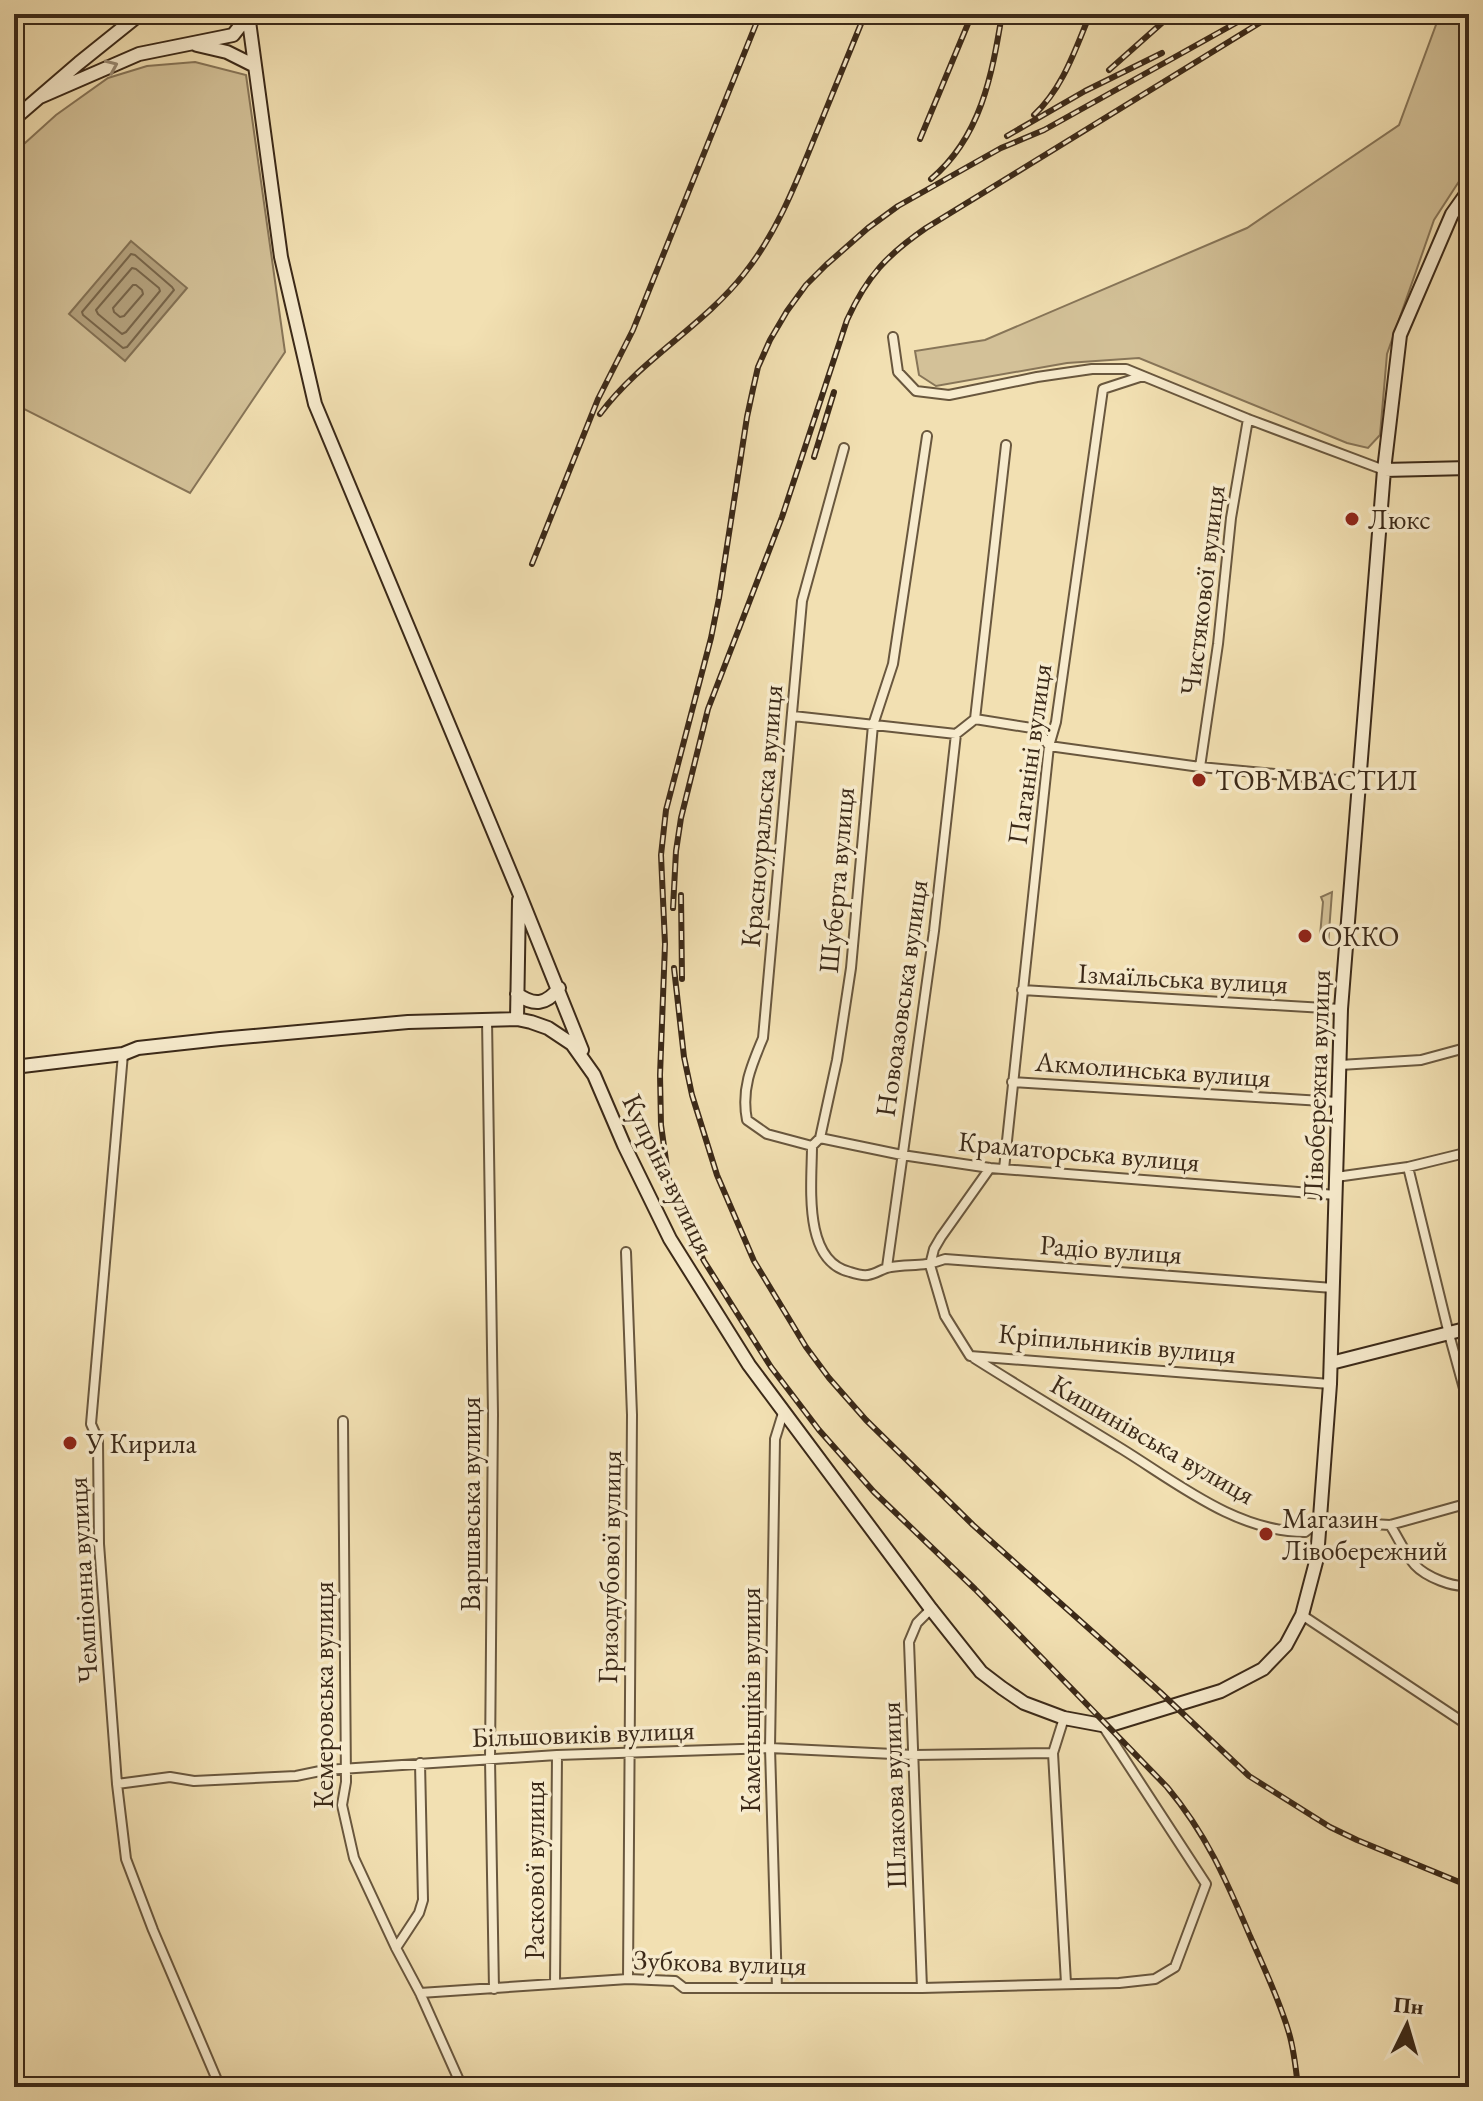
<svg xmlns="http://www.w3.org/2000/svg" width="1483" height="2101" font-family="'EB Garamond',serif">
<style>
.green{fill:#d3c198;stroke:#877558;stroke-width:2}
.water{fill:#b4a27e;stroke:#847255;stroke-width:2}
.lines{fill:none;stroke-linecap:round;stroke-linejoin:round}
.shore{stroke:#78664b;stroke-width:2}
.street-casing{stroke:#69573e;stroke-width:12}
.secondary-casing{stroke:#3b2918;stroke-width:16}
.street{stroke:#f7ebcd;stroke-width:8}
.secondary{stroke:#f7ebcd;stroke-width:12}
.rail-casing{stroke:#3b2918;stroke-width:6}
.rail{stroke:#f7ebcd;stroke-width:3;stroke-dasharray:9;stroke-linecap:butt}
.oneway{stroke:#998a72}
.poi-dot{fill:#8f2418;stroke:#f7ebcd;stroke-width:3}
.labels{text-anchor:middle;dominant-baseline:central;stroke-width:7;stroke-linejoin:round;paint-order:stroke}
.poi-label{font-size:28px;fill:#3b2918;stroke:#f7ebcd;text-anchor:start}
.street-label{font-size:28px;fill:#3b2918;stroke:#f7ebcd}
</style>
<rect width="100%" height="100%" fill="#f2e0b2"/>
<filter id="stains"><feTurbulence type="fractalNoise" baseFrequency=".0025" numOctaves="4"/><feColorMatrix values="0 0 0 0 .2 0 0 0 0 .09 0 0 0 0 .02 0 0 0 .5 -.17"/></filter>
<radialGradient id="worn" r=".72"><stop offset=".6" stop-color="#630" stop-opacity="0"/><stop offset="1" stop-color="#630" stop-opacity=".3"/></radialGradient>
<path class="green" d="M1440,14H1469V166L1434,220L1387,354L1380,435L1368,448L1347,443L1139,358L1067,363L936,386L919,375L915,351L985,340L1247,228L1399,125Z
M195,62L246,75L285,352L190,493L14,404V153L56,115L108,78L147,66Z
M1332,892L1328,945L1320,936L1323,902L1321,897Z"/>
<path class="water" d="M131,241L187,288L125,361L69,314Z"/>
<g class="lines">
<path class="shore" d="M131,254L135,255L172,287L174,290L127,347L123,348L83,315L82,312Z
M132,268L136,269L159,288L160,291L126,332L122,334L98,314L96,310Z
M133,285H136L142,290L143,294L124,316L120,317L114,312L113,308Z"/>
<defs>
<path id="street" d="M893,337L898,372L916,391L949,395L1037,377L1092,369H1126L1248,419L1384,470
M927,436L893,664L873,725L851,968L837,1060L820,1138L812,1146C812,1183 802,1261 850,1272C856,1274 862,1276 868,1275C876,1274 883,1268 891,1267C912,1264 924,1267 945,1259L1333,1288
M793,716L956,734L975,719L1038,729L1049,746L1200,767L1359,782
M975,719L1006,445
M1200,767L1218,644L1231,518L1248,419
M1022,990L1341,1009
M487,1019L493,1414L490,1759L494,1989
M123,1054L91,1424L98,1440L99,1544L117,1784L126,1859L153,1930L220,2087
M1340,1065L1421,1060L1469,1047
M1012,1082L1338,1102
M820,1138L902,1155L990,1168L1336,1195
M812,1146L767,1134L747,1120C741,1090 751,1066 763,1038L802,601L844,448
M1408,1167L1449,1334L1469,1407
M990,1168L941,1237L934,1249L930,1265L945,1316L970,1356L1330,1384
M1004,1169L1049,746L1056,722L1103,389L1143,376
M1336,1177L1408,1167L1469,1152
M626,1252L632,1415L628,1979
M887,1267L934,931L956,734
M974,1358C1023,1389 1073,1419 1122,1449C1177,1483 1237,1532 1305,1532L1319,1521L1390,1525L1469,1503
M343,1421L346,1782L342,1805L354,1858L396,1948L420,1993L462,2087
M1390,1525C1398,1537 1405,1554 1415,1565C1425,1576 1454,1589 1469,1585
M1302,1615L1469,1726
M1064,1718L1053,1753L1066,1983
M117,1784L170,1777L194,1781L296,1776L325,1770L557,1755L770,1748L914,1755L1053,1753
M396,1948L419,1913L423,1900L420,1763
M555,1984L557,1755
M777,1988L770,1748L775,1439L783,1413
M922,1988L909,1642L917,1623L931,1609
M420,1993L628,1979L675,1981L684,1988H922L1119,1983L1155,1979L1175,1967L1206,1884L1103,1726"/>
<path id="secondary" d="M248,14L281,257L315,404L519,893L582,1050
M197,45L227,52L255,66
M40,97L139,54L233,35L248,16
M14,119L79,63L140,14
M1384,470L1469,468
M517,994C534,1006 546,1005 559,988
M517,1019L519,900
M14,1067L123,1054L138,1048L220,1039L408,1022L517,1019L531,1022L548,1028L572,1044L594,1075L624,1145L670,1239L749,1365L931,1609L981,1672L1002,1688L1024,1703L1064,1718L1107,1726L1221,1691L1263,1669L1286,1645L1302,1615L1317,1558L1330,1384L1341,1009L1384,470L1400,335L1452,214L1469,190
M1331,1363L1469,1328"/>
</defs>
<use href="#street" class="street-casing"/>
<use href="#secondary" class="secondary-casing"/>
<use href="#street" class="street"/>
<use href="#secondary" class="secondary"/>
<defs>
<path id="rail" d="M1252,14L1044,130L1001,148L898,206L868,228L826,265L806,285L787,311L770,340L758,367L753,389L747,417L719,598L711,638L666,810L661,855L665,944L660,1075L661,1125L668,1175L675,1201L704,1261L771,1367L819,1430L874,1492L975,1589L1167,1787C1207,1835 1226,1880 1250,1936C1264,1968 1279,1999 1289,2033C1294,2050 1296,2069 1298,2087
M1109,70L1172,14
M1034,115C1063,88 1075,50 1090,14
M1007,136L1085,91L1162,53
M920,139L972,14
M931,179C981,137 992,75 1002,14
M600,414C641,359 702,327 744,274C776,234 795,186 814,139C831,97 848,56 865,14
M814,457L834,392
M532,564L598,399L633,330L760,14
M1466,714H1469
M681,895L682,979
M673,908L676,851L681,818L708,709L782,517L847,320C867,276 887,255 926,228L1274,14
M674,968L684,1057L692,1095L717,1175L754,1261L806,1347L829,1378L866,1420L973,1525L1160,1692L1249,1776L1330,1827L1357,1840L1469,1886"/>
</defs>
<use href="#rail" class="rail-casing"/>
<use href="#rail" class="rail"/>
</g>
<defs><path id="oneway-chevron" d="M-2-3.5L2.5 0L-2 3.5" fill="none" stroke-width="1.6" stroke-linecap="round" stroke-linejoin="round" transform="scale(2)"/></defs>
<use class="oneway" href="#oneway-chevron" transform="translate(112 66) rotate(-24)"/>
<g class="poi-dot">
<circle cx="1352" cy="519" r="8"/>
<circle cx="1199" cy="780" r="8"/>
<circle cx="1305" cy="936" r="8"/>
<circle cx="70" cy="1443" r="8"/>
<circle cx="1266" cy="1534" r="8"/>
</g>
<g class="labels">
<g class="poi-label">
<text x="1368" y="519">Люкс</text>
<text x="1215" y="780">ТОВ МВАСТИЛ</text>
<text x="1321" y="936">ОККО</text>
<text x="86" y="1443">У Кирила</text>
<text x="1282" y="1518">Магазин<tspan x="1282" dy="32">Лівобережний</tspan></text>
</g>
<g class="street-label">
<text transform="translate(1202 590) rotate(-83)">Чистякової вулиця</text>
<text transform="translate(1029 754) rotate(-82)">Паганіні вулиця</text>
<text transform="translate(761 816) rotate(-85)">Красноуральска вулиця</text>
<text transform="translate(836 880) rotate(-85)">Шуберта вулиця</text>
<text transform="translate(1183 978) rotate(3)">Ізмаїльська вулиця</text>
<text transform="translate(901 998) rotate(-82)">Новоазовська вулиця</text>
<text transform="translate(1153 1069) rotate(4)">Акмолинська вулиця</text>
<text transform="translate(1316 1085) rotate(-88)">Лівобережна вулиця</text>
<text transform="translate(1079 1151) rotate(5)">Краматорська вулиця</text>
<text transform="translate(669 1174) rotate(64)">Купріна вулиця</text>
<text transform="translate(1111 1249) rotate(4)">Радіо вулиця</text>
<text transform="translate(1117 1343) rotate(5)">Кріпильників вулиця</text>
<text transform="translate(1153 1439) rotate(30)">Кишинівська вулиця</text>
<text transform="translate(470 1504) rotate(-90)">Варшавська вулиця</text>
<text transform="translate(609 1567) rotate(-89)">Гризодубової вулиця</text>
<text transform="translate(82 1580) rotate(-93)">Чемпіонна вулиця</text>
<text transform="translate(323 1695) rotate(-90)">Кемеровська вулиця</text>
<text transform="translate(750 1700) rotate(-90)">Каменьщіків вулиця</text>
<text transform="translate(583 1733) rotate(-2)">Більшовиків вулиця</text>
<text transform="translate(893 1795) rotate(-92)">Шлакова вулиця</text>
<text transform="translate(534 1870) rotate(-90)">Раскової вулиця</text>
<text transform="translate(720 1962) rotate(2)">Зубкова вулиця</text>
</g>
</g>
<rect width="1483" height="2101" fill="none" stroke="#f2e0b2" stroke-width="48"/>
<rect x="16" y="16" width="1451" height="2069" fill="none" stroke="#3b2918" stroke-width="4"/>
<rect x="24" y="24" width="1435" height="2053" fill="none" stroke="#3b2918" stroke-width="2"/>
<g transform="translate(1407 2025) rotate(5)" stroke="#f7ebcd" stroke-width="6" paint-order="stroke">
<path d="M0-6L14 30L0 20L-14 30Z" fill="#3b2918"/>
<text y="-12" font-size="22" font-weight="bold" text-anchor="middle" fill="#3b2918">Пн</text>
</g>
<rect width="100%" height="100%" filter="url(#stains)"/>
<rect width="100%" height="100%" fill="url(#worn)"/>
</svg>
